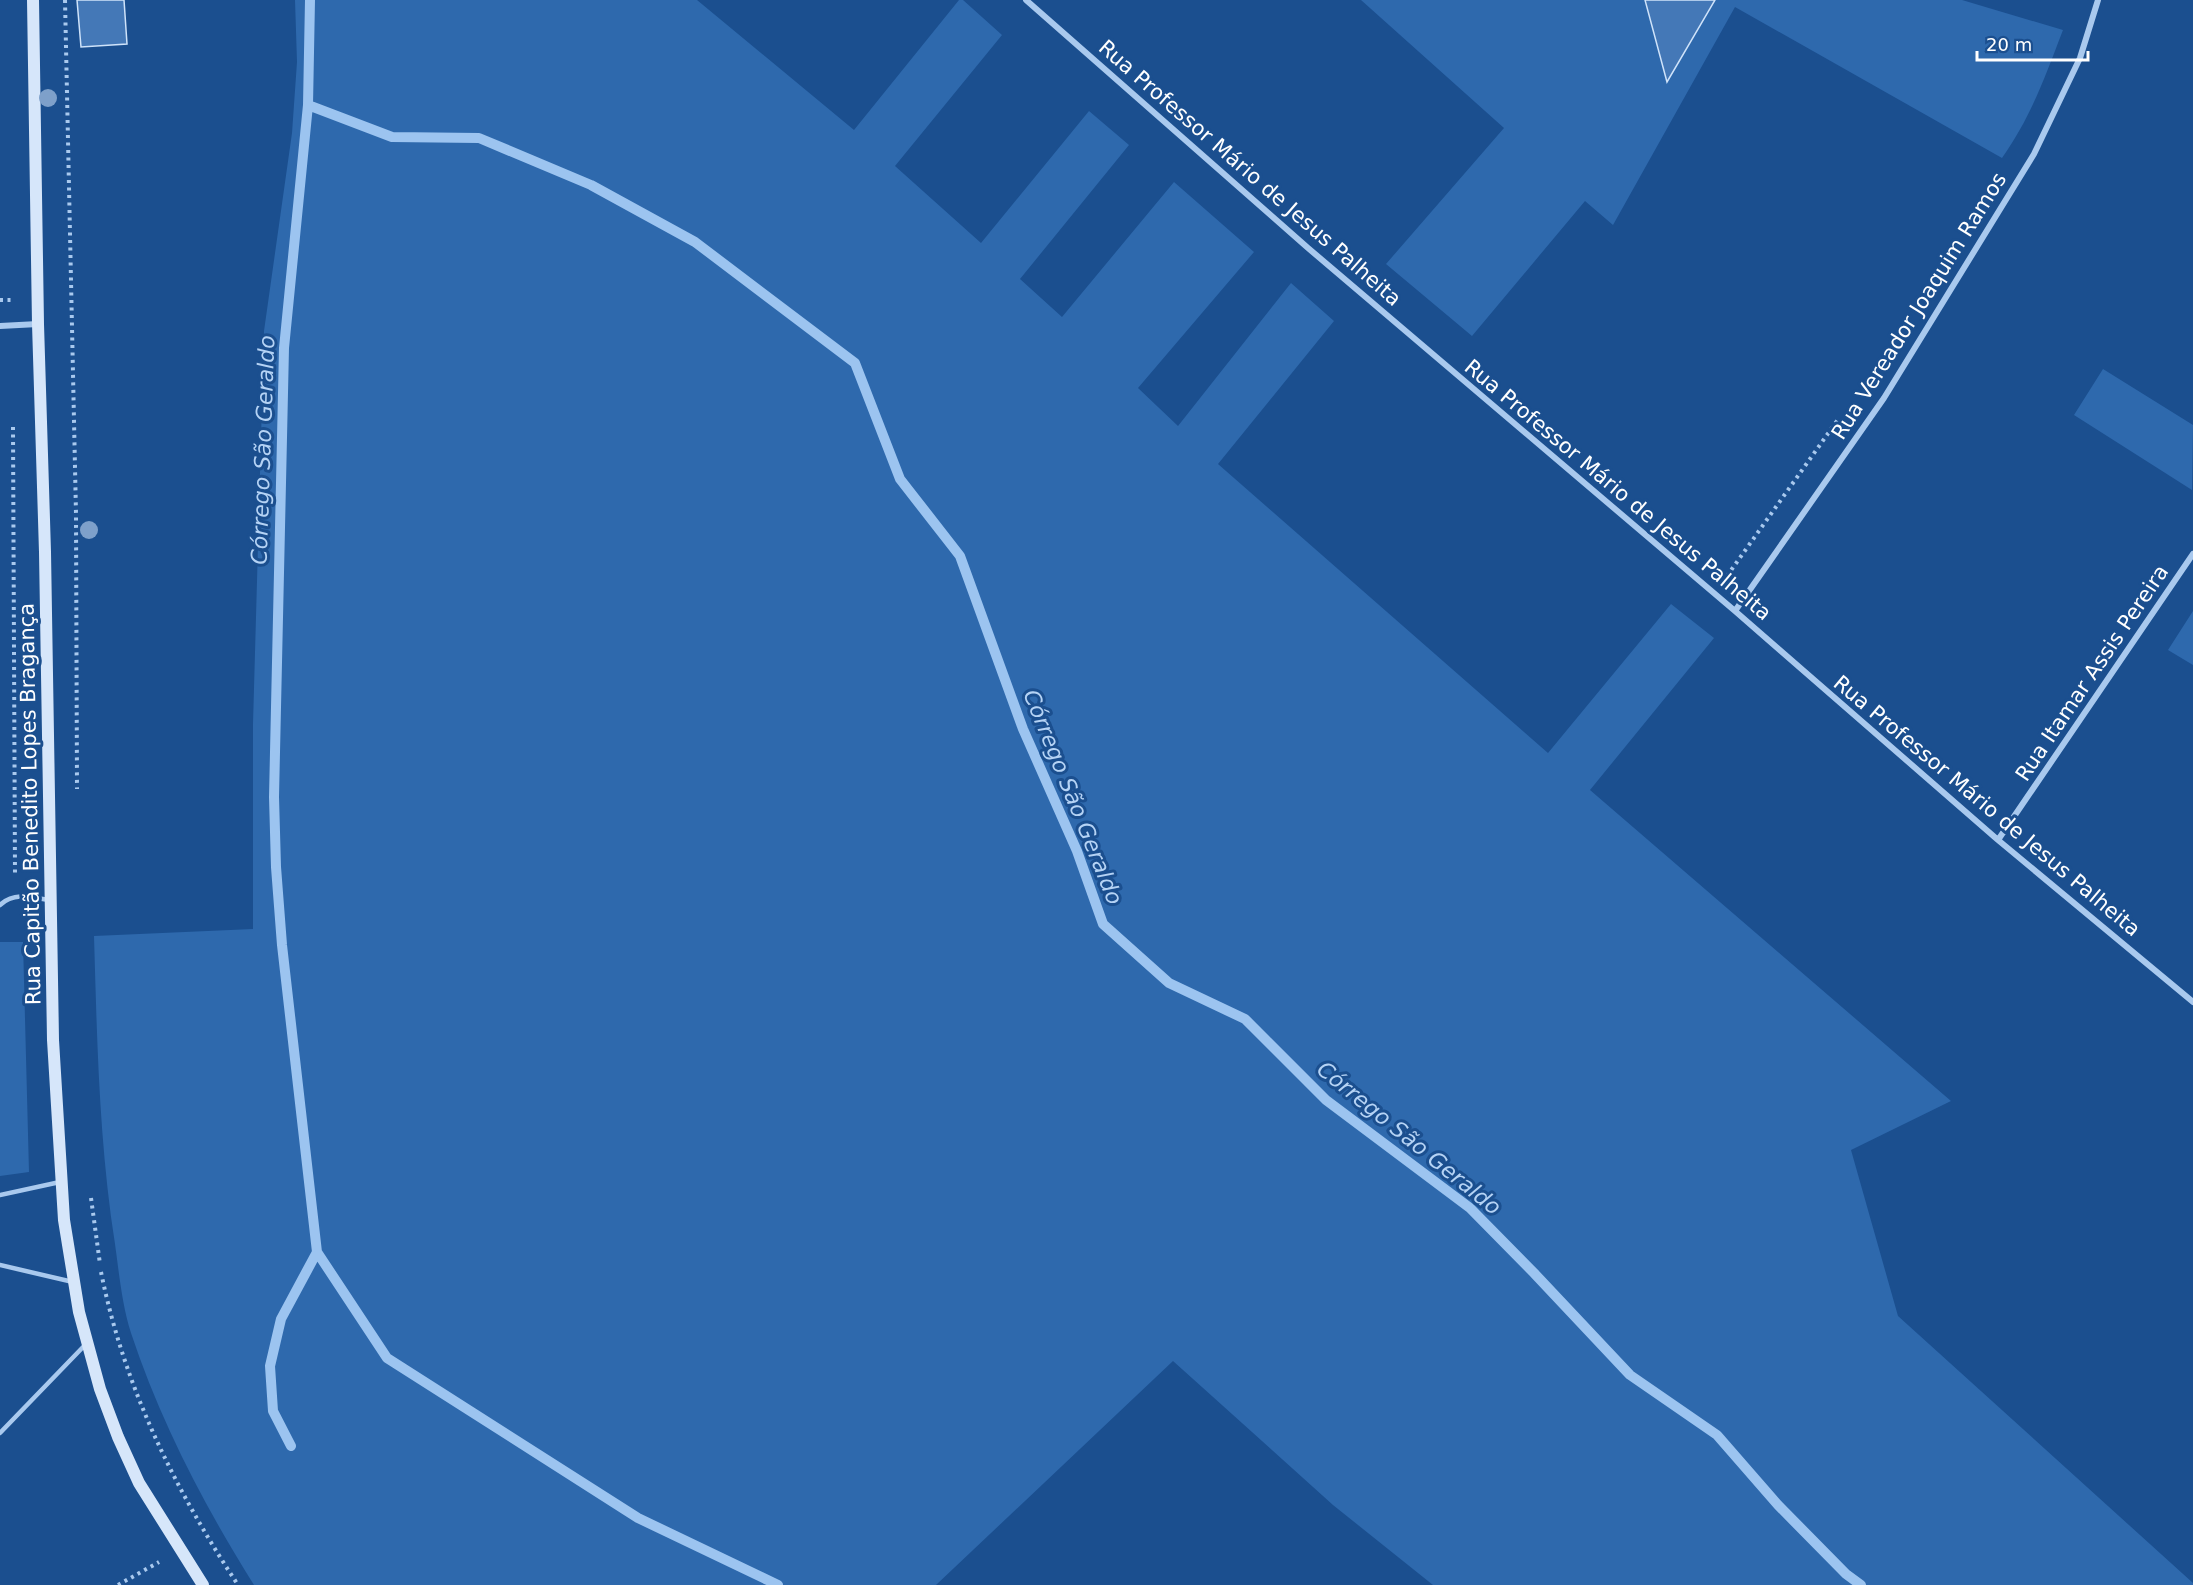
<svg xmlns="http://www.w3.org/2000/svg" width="2193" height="1585" font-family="'DejaVu Sans',sans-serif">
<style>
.green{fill:#2e69ad}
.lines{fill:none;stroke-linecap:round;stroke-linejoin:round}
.stream{stroke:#9cc4f0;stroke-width:10}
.building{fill:#4478b7;stroke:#cfe3fa;stroke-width:1.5}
.path{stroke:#a9c9ee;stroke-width:4;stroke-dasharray:3 4.5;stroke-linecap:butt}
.lane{stroke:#a9c9ee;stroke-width:4.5}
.street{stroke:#a9c9ee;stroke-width:6}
.secondary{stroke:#d6e6fa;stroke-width:12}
.tree{fill:#7ea0ca}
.labels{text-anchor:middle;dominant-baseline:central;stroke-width:6;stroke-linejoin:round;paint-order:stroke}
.street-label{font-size:21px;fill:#fff;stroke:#1b4f8f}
.water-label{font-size:22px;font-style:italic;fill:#b5d3f5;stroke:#1b4f8f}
</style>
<rect width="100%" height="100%" fill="#1b4f8f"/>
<path class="green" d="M295,0H697L854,130L959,0H963L1002,35L895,166L981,243L1089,111L1129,145L1020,279L1062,317L1174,182L1254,252L1138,388L1178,426L1291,283L1334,321L1218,464L1548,753L1671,604L1714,638L1590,790L1951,1101L1851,1150L1898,1316L2193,1583V1585H1433L1333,1505L1173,1361L936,1585H254C205,1507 160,1421 131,1333C122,1305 119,1273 115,1244C99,1142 97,1039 94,936L253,929V724L264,331L292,133L297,62Z
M1361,0H1645L1667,80L1715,0H1962L2063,30C2045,77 2031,117 2002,158L1735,7L1613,225L1585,201L1472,336L1386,264L1504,128Z
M2103,369L2193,425L2192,490L2074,415Z
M2193,611V665L2168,650Z
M0,942H23L29,1172L0,1176Z"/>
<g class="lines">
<path class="stream" d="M308,105L392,137L479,138L591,185L695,242L855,363L900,479L960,556L1023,729L1077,851L1103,924L1169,983L1245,1019L1326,1100L1470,1208L1534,1273L1630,1375L1717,1435L1778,1505L1846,1574L1861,1585
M317,1252L387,1358L638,1518L778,1585
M291,1446L273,1411L270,1366L281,1319L317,1252L282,945L276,867L274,797L284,348L308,105L310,0"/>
</g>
<path class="building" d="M77,0H124L127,44L81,47Z
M1645,0H1715L1667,82Z"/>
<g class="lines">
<path class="path" d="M65,0L76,514L77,789
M0,300H13
M13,427L15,875
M1727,576L1839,418
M91,1198L100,1264
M101,1272C124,1386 174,1488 238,1585
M118,1585L159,1562"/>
<path class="lane" d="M0,905C14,892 31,897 48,900
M0,1195L60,1182
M0,1265L73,1282
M0,1433L85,1345"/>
<path class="street" d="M1026,0L1308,248L1735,611L1998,840L2193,1002
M0,326L38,324
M1735,611L1884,398L2034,154L2080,58L2098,0
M1998,840L2193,554"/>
<path class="secondary" d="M33,0L38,324L45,552L53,1040L64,1220L79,1312L100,1389L118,1437L139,1483L203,1585"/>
</g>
<g class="tree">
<circle cx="48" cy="98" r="9"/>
<circle cx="89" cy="530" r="9"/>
</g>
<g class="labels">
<g class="street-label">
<text transform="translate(1250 173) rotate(41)">Rua Professor Mário de Jesus Palheita</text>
<text transform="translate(1919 306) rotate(-58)">Rua Vereador Joaquim Ramos</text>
<text transform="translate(1618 490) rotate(40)">Rua Professor Mário de Jesus Palheita</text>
<text transform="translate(2092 673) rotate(-56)">Rua Itamar Assis Pereira</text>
<text transform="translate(30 804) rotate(-91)">Rua Capitão Benedito Lopes Bragança</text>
<text transform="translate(1987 806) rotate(40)">Rua Professor Mário de Jesus Palheita</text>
</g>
<g class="water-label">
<text transform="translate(263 450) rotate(-88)">Córrego São Geraldo</text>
<text transform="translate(1073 797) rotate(68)">Córrego São Geraldo</text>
<text transform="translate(1409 1138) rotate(39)">Córrego São Geraldo</text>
</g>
</g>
<path d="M1977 51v9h111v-9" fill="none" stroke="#ffffff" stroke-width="3"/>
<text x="1986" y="51" font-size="18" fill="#ffffff" stroke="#1b4f8f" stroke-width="4.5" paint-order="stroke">20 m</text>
</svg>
